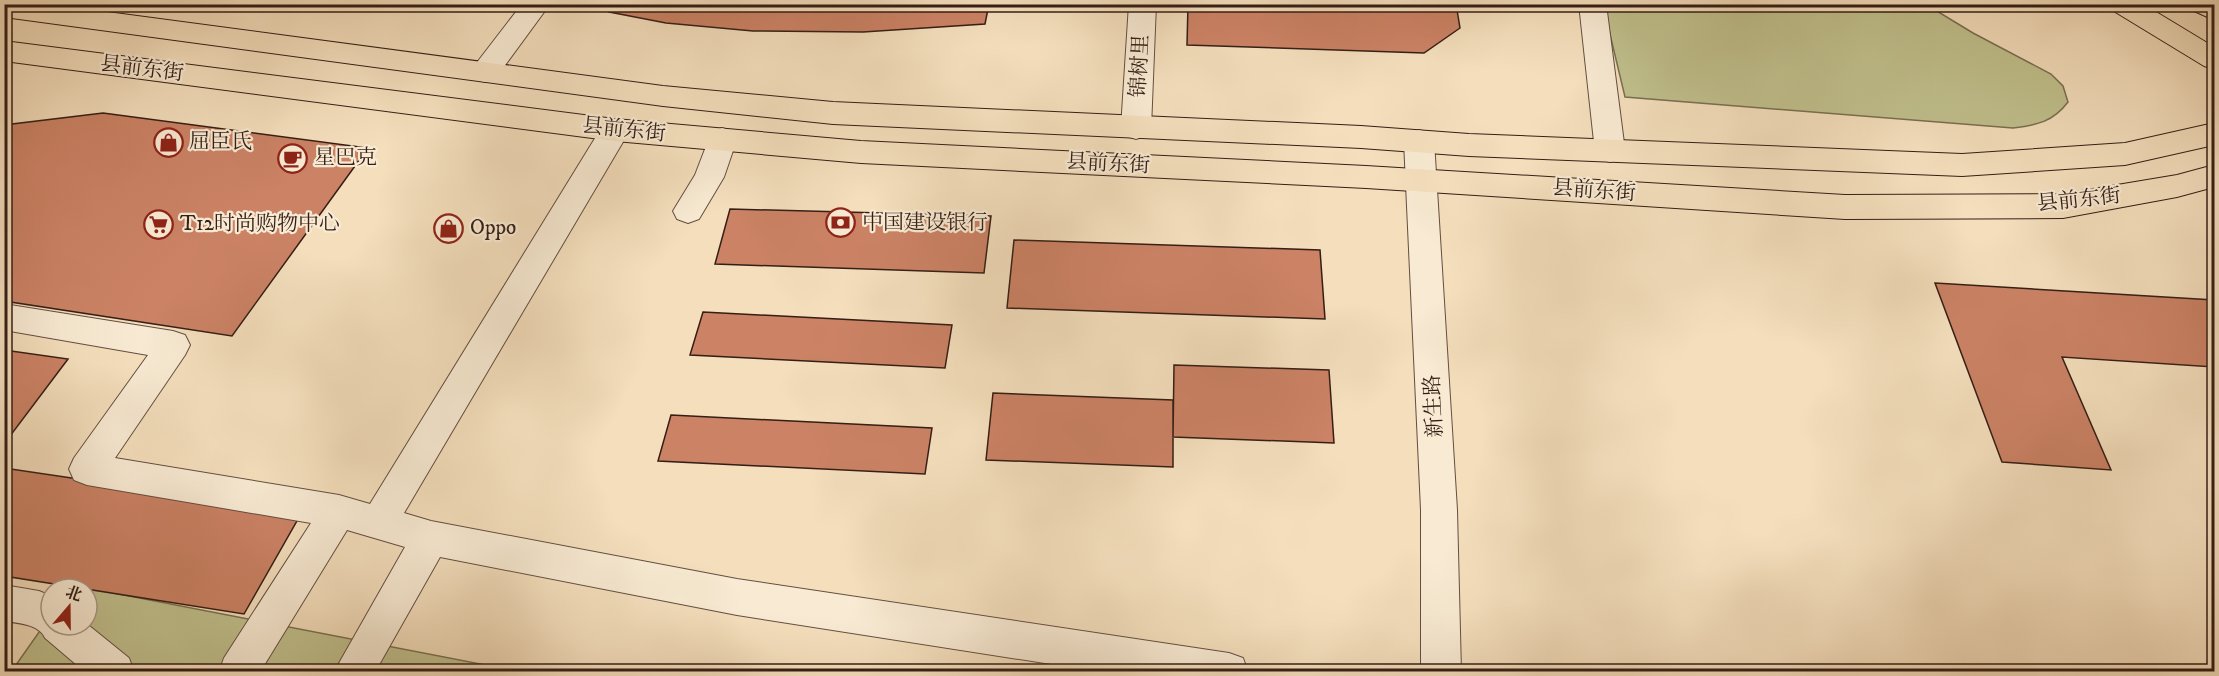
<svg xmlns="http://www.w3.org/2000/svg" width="2219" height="676" font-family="'IM FELL DW Pica','Noto Serif SC',serif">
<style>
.green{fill:#c0c08d;stroke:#7a6f52;stroke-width:1.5}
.building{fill:#cb8265;stroke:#341e16;stroke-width:1.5}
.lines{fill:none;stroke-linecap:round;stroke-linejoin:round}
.minor-casing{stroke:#644e40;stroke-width:2}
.major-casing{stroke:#341e16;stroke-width:2}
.minor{fill:#f8ead3;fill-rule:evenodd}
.major{fill:#f4debc;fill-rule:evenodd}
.labels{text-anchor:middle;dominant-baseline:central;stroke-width:4.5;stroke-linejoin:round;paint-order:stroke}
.street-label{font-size:21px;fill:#341e16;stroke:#f8ead3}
.poi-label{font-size:21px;fill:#341e16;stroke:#f8ead3;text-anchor:start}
</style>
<rect width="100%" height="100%" fill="#f4debc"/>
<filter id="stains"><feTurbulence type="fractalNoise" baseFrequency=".00333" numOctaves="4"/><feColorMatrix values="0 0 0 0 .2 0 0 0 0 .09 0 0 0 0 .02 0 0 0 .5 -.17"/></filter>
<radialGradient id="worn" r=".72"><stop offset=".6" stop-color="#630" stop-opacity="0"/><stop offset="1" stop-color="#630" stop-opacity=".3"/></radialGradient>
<path class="green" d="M1603,5H1927L1973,33L2051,74L2063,86L2068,102C2053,122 2037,125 2013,128L1625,97Z
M72,585L517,671L11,672L51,615V625H87V589H70Z"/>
<path class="building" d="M615,4H989L985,24L863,32L753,31L666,23L609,12Z
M1188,4H1456L1460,28L1424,53L1187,45Z
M103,113L368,148L232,336L4,301V125Z
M730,209L991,216L984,273L715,264Z
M1014,240L1320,250L1325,319L1007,308Z
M1935,283L2214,300V367L2062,357L2111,470L2002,462Z
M703,312L952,325L945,368L690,355Z
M4,350L68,359L4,444Z
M1174,365L1329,370L1334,443L1173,437Z
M993,393L1173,400V467L986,460Z
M671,415L932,428L925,474L658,461Z
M4,468L302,512L244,614L4,576Z"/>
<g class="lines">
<defs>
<path id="minor" d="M522,4H550L495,79L485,82L475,79L471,72L475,65Z
M1129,4H1156L1151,128L1146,136L1136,139L1126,136L1121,128Z
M1579,4H1606L1625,151L1620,159L1610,162L1600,159L1595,151Z
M615,119L625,122L630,130L404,513L431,521L737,579L1229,653L1243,658L1248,672H1102L737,615L440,557L375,672H334L405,547L347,530L260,672H219L224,658L311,523L87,485L74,480L69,469L74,458L148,355L4,330V304L173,331L185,335L190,345L185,355L115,458L339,495L370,504L605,122Z
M722,128L732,131L737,139L724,177L699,219L688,223L677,219L673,211L695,175L712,131Z
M1419,130L1429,133L1434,141L1457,510L1461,672H1421V510L1404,141L1409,133Z
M4,585L39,591L51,596V625L87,624L129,658L134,672H85L45,638C39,624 18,623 4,621Z"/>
<path id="major" d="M4,4H47L663,86L833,102L1361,126L1469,134L1962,154L2125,143L2214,123V145L2125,165L1962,176L1469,156L1361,148L833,124L663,106L4,17Z
M2109,4H2143L2214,47V69L2204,66L2112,10Z
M2189,4H2214V20L2192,10Z
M4,41L615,119L861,141L1366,166L1845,195L2063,194L2177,175L2214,165V187L2177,197L2063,218L1845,219L1366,188L861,163L615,141L4,61Z"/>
</defs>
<use href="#minor" class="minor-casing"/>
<use href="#major" class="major-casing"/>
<use href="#minor" class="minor"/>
<use href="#major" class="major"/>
</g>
<defs>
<symbol id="shop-ring" viewBox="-11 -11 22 22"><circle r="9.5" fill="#f8ead3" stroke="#8f2418" stroke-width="1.5"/><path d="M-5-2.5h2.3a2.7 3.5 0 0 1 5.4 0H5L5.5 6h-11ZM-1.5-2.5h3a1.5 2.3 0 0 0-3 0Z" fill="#8f2418"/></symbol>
<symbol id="cafe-ring" viewBox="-11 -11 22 22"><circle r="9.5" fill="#f8ead3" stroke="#8f2418" stroke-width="1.5"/><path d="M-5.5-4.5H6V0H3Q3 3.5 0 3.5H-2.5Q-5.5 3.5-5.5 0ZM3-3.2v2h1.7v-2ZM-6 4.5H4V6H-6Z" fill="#8f2418"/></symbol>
<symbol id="bank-ring" viewBox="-11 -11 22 22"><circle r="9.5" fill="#f8ead3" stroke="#8f2418" stroke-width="1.5"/><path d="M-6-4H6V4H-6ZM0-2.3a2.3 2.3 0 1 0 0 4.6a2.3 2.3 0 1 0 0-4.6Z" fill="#8f2418"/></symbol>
<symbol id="supermarket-ring" viewBox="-11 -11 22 22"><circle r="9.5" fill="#f8ead3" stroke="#8f2418" stroke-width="1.5"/><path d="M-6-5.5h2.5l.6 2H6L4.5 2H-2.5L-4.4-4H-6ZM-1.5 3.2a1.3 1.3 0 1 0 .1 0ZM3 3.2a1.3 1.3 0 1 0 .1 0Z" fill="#8f2418"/></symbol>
</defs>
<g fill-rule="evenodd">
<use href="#shop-ring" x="152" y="126" width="33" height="33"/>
<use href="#cafe-ring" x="276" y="142" width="33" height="33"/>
<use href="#bank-ring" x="824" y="206" width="33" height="33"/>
<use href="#supermarket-ring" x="142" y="208" width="33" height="33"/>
<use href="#shop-ring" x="432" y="212" width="33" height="33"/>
</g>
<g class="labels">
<g class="street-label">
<text transform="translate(1140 66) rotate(-87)">锦树里</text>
<text transform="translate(142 69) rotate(7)">县前东街</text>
<text transform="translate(624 130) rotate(6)">县前东街</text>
<text transform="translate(1108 164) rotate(3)">县前东街</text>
<text transform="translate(1594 191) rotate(4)">县前东街</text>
<text transform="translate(2079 200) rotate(-6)">县前东街</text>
<text transform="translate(1434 406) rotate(-93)">新生路</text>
</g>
<g class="poi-label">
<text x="189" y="142">屈臣氏</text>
<text x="314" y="158">星巴克</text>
<text x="862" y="223">中国建设银行</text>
<text x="180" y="224">T12时尚购物中心</text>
<text x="470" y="228">Oppo</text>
</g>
</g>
<rect width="2219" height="676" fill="none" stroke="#f4debc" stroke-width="24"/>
<rect x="6" y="6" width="2207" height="664" fill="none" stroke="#341e16" stroke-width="3"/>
<rect x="12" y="12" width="2195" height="652" fill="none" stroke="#341e16" stroke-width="1.5"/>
<g transform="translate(69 607) rotate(20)"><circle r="28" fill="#f8ead3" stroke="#aa9887" stroke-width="1.5"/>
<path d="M0-4.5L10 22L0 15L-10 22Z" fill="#8f2418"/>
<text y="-9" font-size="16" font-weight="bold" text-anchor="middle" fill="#341e16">北</text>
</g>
<rect width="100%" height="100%" filter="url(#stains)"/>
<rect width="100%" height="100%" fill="url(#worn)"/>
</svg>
